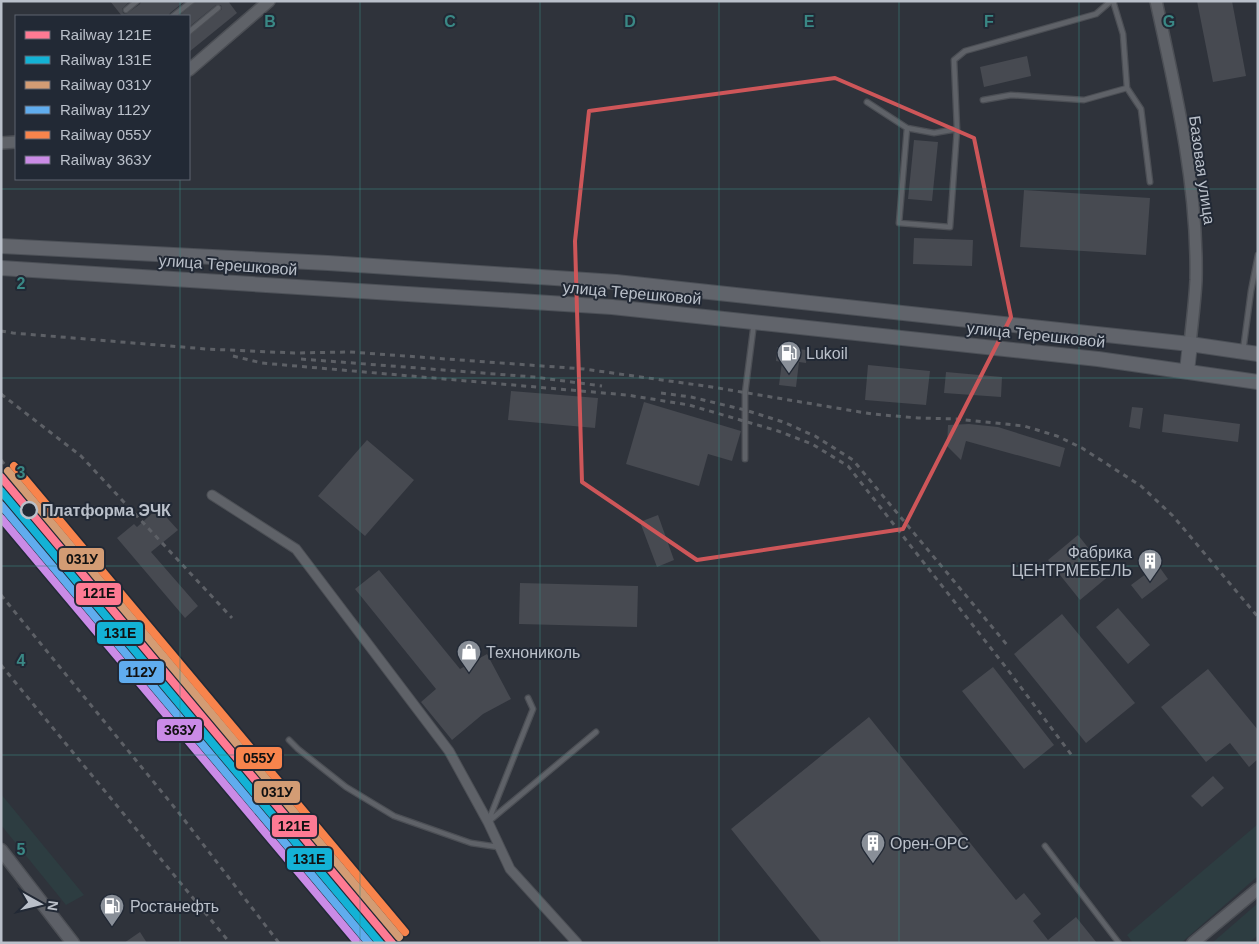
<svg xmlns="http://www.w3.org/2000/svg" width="1259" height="944" font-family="Arial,sans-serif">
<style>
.green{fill:#2d3d41}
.building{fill:#474a51}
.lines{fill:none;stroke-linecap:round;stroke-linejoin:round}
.service-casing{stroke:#4c4f55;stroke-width:7}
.minor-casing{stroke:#4c4f55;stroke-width:11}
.tertiary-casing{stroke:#4c4f55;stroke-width:14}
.secondary-casing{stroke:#4c4f55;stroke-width:15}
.primary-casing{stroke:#4c5057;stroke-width:16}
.service{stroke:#5f6268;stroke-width:4.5}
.minor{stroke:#5f6268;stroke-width:9}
.tertiary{stroke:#5f6268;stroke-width:11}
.secondary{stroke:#5d6067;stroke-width:12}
.primary{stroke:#61646b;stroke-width:14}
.rail{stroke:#5d6066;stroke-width:3;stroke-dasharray:5 5;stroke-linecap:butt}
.rail-1-casing{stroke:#222935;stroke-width:11}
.rail-2-casing{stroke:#222935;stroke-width:11}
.rail-3-casing{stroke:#222935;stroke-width:11}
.rail-4-casing{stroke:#222935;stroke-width:11}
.rail-5-casing{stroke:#222935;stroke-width:11}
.rail-6-casing{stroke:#222935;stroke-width:11}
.rail-1{stroke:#fe7a93;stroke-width:8}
.rail-2{stroke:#13b2d5;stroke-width:8}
.rail-3{stroke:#d39c74;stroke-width:8}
.rail-4{stroke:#60acee;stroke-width:8}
.rail-5{stroke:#f8844c;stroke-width:8}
.rail-6{stroke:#ca8be6;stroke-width:8}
.marked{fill:none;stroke:#ce5659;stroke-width:4;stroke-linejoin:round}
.grid{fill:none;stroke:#3a8885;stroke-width:1;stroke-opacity:0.55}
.stop-dot{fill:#222935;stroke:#bac0ca;stroke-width:2.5}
.labels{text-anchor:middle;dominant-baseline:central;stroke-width:4;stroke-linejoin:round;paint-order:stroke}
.street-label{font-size:16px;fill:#bac0ca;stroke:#222935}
.poi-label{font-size:16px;fill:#bac0ca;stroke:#222935;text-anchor:start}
.stop-label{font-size:16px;font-weight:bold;fill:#bac0ca;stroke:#222935;text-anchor:start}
.grid-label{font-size:16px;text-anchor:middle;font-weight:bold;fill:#3a8885;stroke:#222935;stroke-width:4;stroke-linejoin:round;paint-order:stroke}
.line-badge{stroke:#222935;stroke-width:2}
.pale-badge-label{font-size:14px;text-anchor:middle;font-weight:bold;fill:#111}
</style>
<rect width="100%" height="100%" fill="#2f333b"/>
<path class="green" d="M1,794L84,895L66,905L1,825Z
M1258,824V876L1181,943H1133L1127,935Z
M1258,903V935L1249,943H1212Z"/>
<path class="building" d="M110,1H130L122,9L123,13L126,14L140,4L141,1H185L170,13L169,16H122Z
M196,1H228L237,13L189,52V36L222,9L221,5H216L189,27V16H179Z
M1197,1H1232L1246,76L1213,82Z
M1027,56L1031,76L984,87L980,67Z
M914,140L938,142L932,201L908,199Z
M1024,190L1150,198L1146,255L1020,247Z
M914,238L973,240L972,266L913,264Z
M777,347L807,350L806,363L799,362L796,387L779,385L782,362L776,361Z
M868,365L930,371L926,405L865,400Z
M946,372L1002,377L1001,397L944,393Z
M511,391L598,398L595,428L508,420Z
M644,402L741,431L732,461L708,454L699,486L626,464Z
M1132,407L1143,408L1140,429L1129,427Z
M1164,414L1240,424L1238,442L1162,432Z
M969,424L998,427L1065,448L1060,467L966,441L961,460L947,446L948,425Z
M367,440L414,480L365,536L318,496Z
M158,508L178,530L151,552L198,606L185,618L117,538L134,524L137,527Z
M658,515L674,560L657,567L640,522Z
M1078,535L1110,575L1080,600L1048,560Z
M1158,565L1168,579L1142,599L1131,585Z
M379,570L460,669L487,654L511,699L483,714L452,740L421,702L436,689L355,589Z
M520,583L638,586L637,627L519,624Z
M1118,608L1150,645L1128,664L1096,627Z
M1062,614L1135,703L1086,743L1014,654Z
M993,667L1054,745L1024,769L962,691Z
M1208,669L1258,730V759L1249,767L1230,743L1206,762L1161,707Z
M869,717L1016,900L1024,893L1041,914L1033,921L1048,940L1076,917L1097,943H822L731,829Z
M1213,776L1224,788L1202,807L1191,796Z
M140,932L147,943H124Z"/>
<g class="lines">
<defs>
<path id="service" d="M126,10L137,1
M173,16L192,1
M189,32L218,8
M1127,88L1141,109L1150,182
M983,100L1011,95L1084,100L1127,88L1123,34L1113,1
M867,102L907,128
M957,129L934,133L907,128L899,223L950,227L957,129L954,60L965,51L1096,14L1111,1
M1243,351L1251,291L1258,255
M745,459V393L754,323
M528,698L533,709L488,822L596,732
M289,740L298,749L346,787L394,816L471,843L498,847
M1045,846L1119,943"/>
<path id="minor" d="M212,495L296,549L449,751L488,822L510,869L577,943"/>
<path id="tertiary" d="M1156,1C1176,92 1198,186 1196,280C1195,301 1192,323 1190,344
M189,70L269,1
M1,143L16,142
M1193,943L1258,889"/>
<path id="secondary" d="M1,850L73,943"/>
<path id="primary" d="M1,246L328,263L616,282L1190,344L1258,354
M1,268L612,307L1098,359L1258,382
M1187,371L1190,344"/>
</defs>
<use href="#service" class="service-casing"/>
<use href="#minor" class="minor-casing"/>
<use href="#tertiary" class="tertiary-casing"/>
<use href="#secondary" class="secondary-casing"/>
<use href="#primary" class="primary-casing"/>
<use href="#service" class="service"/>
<use href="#minor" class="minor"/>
<use href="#tertiary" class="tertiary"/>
<use href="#secondary" class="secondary"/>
<use href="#primary" class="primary"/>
<path class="rail" d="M1,331L13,333L206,349L294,353L350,352L584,369L712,387L872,414L918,418L956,419L1024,426L1057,436L1082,448L1141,486L1173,516L1258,617
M233,356L262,363L627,395L689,405L778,431L812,444L848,466L1008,670L1073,757
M301,359L534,377L602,386
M661,393L691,397L745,410L783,422L815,436L853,460L1008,646
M1,394L81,456L232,618
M1,460L403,943
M1,595L179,813L279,943
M1,665L230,943"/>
<defs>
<path id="rail-1" d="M1,477L392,943"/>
<path id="rail-2" d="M1,491L380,943"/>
<path id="rail-3" d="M8,471L399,937"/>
<path id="rail-4" d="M1,505L369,943"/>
<path id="rail-5" d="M14,466L405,932"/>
<path id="rail-6" d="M1,518L358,943"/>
</defs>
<use href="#rail-1" class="rail-1-casing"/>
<use href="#rail-2" class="rail-2-casing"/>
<use href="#rail-3" class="rail-3-casing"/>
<use href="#rail-4" class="rail-4-casing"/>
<use href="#rail-5" class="rail-5-casing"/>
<use href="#rail-6" class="rail-6-casing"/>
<use href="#rail-1" class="rail-1"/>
<use href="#rail-2" class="rail-2"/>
<use href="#rail-3" class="rail-3"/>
<use href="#rail-4" class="rail-4"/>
<use href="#rail-5" class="rail-5"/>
<use href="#rail-6" class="rail-6"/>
</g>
<path class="marked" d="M835,78L974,138L1011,317L903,529L697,560L582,482L575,241L589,111Z"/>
<path class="grid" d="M180,1V16M360,1V943M540,1V943M719,1V943M899,1V943M1079,1V943M180,179V943M1,189H1258M1,378H1258M1,566H1258M1,755H1258"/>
<defs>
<symbol id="fuel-pin" viewBox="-11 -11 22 30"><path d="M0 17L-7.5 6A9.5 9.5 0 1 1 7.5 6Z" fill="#898f98" stroke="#222935"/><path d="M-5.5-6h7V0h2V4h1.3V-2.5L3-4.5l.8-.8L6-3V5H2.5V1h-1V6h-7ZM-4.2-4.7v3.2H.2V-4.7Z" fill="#fff"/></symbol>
<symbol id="building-pin" viewBox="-11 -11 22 30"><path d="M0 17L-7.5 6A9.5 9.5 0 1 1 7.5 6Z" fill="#898f98" stroke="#222935"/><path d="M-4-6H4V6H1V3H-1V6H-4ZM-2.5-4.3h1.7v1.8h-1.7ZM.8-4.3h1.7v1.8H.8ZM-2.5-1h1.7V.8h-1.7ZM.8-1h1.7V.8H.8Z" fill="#fff"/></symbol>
<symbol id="shop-pin" viewBox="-11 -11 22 30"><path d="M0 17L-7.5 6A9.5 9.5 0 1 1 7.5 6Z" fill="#898f98" stroke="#222935"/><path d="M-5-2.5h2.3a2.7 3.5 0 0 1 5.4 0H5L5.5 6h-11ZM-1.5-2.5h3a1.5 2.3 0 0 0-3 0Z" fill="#fff"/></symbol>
</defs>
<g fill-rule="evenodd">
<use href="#fuel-pin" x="775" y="339" width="28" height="38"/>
<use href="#building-pin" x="1136" y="547" width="28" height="38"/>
<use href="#shop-pin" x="455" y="638" width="28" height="38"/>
<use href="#building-pin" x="859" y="829" width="28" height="38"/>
<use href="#fuel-pin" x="98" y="892" width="28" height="38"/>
</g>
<circle class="stop-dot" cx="29" cy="510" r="8"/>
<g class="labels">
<g class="street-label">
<text transform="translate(1202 170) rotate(82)">Базовая улица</text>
<text transform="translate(228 265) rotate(4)">улица Терешковой</text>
<text transform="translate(632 293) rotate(5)">улица Терешковой</text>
<text transform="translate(1036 335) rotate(6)">улица Терешковой</text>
</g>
<g class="poi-label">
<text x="806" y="353">Lukoil</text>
<text x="1132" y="552" text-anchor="end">Фабрика<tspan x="1132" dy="18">ЦЕНТРМЕБЕЛЬ</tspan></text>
<text x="486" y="652">Технониколь</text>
<text x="890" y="843">Орен-ОРС</text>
<text x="130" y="906">Ростанефть</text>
</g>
<g class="stop-label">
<text x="42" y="510">Платформа ЭЧК</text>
</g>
</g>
<g class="grid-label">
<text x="270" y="27">B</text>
<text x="450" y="27">C</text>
<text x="630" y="27">D</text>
<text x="809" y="27">E</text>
<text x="989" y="27">F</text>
<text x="1169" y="27">G</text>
<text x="21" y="289">2</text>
<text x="21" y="478">3</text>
<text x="21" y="666">4</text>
<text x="21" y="855">5</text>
</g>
<g class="line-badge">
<rect x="58" y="547" width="47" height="24" rx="5" fill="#d39c74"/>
<rect x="75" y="582" width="47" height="24" rx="5" fill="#fe7a93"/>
<rect x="96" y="621" width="48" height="24" rx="5" fill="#13b2d5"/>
<rect x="118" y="660" width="47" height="24" rx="5" fill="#60acee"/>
<rect x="156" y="718" width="47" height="24" rx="5" fill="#ca8be6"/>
<rect x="235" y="746" width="48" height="24" rx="5" fill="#f8844c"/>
<rect x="253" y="780" width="48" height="24" rx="5" fill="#d39c74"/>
<rect x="271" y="814" width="47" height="24" rx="5" fill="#fe7a93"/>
<rect x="286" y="847" width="47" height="24" rx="5" fill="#13b2d5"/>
</g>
<g class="pale-badge-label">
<text x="82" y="564">031У</text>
<text x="99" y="598">121Е</text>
<text x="120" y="638">131Е</text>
<text x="141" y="677">112У</text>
<text x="180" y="735">363У</text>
<text x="259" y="763">055У</text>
<text x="277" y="797">031У</text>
<text x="294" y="831">121Е</text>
<text x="309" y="864">131Е</text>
</g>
<rect width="1259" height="944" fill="none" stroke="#bac0ca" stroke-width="5"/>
<rect x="15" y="15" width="175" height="165" fill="#222935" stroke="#5f6571"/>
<rect x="25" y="31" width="25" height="8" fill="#fe7a93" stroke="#5f6571"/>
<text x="60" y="40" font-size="15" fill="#bac0ca">Railway 121Е</text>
<rect x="25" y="56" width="25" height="8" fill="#13b2d5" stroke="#5f6571"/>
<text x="60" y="65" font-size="15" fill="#bac0ca">Railway 131Е</text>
<rect x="25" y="81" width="25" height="8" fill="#d39c74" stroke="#5f6571"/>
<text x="60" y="90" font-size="15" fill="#bac0ca">Railway 031У</text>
<rect x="25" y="106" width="25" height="8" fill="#60acee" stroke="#5f6571"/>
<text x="60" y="115" font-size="15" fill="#bac0ca">Railway 112У</text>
<rect x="25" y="131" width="25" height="8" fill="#f8844c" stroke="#5f6571"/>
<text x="60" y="140" font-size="15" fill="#bac0ca">Railway 055У</text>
<rect x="25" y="156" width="25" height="8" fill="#ca8be6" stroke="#5f6571"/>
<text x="60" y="165" font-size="15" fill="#bac0ca">Railway 363У</text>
<g transform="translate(40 904) rotate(98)" stroke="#222935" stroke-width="4" paint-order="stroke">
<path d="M0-4L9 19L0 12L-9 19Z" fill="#bac0ca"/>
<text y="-8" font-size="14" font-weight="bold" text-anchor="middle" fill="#bac0ca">N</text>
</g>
</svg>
